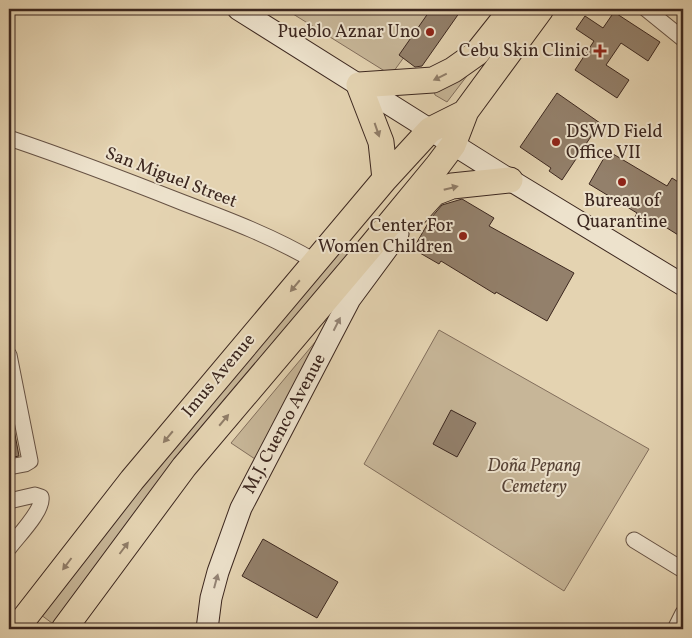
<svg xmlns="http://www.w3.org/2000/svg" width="692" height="638" font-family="Vollkorn,serif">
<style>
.green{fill:#c7b698;stroke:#826e5c}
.building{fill:#93806b;stroke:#3c271f}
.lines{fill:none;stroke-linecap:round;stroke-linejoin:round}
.minor-casing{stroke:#665244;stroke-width:17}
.secondary-casing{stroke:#3c271f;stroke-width:23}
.primary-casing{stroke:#3c271f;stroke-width:27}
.minor{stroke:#ede2cc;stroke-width:15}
.secondary{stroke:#ede2cc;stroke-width:21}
.primary{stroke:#e4d3b1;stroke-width:25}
.oneway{fill:#907d68}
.oneway2{fill:#948476}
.poi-dot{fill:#8f2418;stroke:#ede2cc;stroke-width:2}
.labels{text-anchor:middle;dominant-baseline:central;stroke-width:4;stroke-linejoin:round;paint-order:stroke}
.poi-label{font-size:18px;fill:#3c271f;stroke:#ede2cc;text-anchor:end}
.street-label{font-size:18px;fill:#3c271f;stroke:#ede2cc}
.park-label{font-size:18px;font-style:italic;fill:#584437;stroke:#ede2cc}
</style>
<rect width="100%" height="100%" fill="#e4d3b1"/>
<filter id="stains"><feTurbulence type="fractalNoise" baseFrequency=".004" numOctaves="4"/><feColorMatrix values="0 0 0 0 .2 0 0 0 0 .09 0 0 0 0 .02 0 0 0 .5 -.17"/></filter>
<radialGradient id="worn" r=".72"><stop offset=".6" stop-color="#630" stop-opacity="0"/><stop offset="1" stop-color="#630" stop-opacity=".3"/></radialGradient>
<path class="green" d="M285,9H439L391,75Z
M473,68L447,102L435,95L434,91Z
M338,236L348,245H372L60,629L33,609Z
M346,305L255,459L231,443Z
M439,330L649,449L564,591L364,464Z"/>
<path class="building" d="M431,9H462L422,66L415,67L399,55Z
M614,12L660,42L648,61L621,43L606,65L629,80L617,98L575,70L594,41L576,29L585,16L603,28Z
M557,93L600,123L562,180L549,171L551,168L520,147Z
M608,151L667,186L672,178L683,185V238L651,218L648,225L635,217L637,213L589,184Z
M462,199L494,218L489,226L574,273L547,321L496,292L495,294L441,261L439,264L413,249L431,218L442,205Z
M451,410L476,423L457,457L433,444Z
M9,413H11L19,456L9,458Z
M263,539L338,582L317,618L242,576Z"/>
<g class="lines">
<defs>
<path id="minor" d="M646,9L683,39
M9,138C68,158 126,180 184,203C229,220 274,237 316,262
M9,355L30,461L25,464L9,467
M9,501L35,495L41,497C44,510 17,537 9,548
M634,540L683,570
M675,629L683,613"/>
<path id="secondary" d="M238,9L510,180L683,285
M207,629L211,598L218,572L241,508L350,299L398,234"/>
<path id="primary" d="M385,179L381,142L359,85L433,80L453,70L477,53L512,9
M415,214L434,193L452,186L510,180
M16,629L132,480L385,179L430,130L464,113
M64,629L184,467L372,245L438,165L453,145L466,111L541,9"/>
</defs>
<use href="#minor" class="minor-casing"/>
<use href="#secondary" class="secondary-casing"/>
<use href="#primary" class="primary-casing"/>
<use href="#minor" class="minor"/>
<use href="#secondary" class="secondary"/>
<use href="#primary" class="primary"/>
</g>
<defs><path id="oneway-solid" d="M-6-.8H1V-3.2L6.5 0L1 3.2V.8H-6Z" transform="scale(1.25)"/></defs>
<g class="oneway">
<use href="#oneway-solid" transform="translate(440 77) rotate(154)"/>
<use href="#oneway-solid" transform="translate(377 130) rotate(71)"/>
<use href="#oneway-solid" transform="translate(451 188) rotate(-14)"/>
<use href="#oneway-solid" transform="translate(295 286) rotate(130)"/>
<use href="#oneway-solid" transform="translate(224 420) rotate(-50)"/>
<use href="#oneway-solid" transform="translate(168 437) rotate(130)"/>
<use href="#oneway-solid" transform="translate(124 548) rotate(-53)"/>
<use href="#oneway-solid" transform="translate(67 564) rotate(127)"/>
</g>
<g class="oneway2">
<use href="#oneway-solid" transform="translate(337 324) rotate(-63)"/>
<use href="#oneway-solid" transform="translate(216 581) rotate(-75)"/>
</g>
<g class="poi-dot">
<circle cx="430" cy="32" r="5"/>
<path d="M597.5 43.5h5v5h5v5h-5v5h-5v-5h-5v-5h5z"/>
<circle cx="556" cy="142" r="5"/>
<circle cx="622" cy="182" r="5"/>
<circle cx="463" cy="236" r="5"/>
</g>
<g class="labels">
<g class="poi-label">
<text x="420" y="32">Pueblo Aznar Uno</text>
<text x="589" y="51">Cebu Skin Clinic</text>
<text x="566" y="132" text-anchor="start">DSWD Field<tspan x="566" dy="21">Office VII</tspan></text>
<text x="622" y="201" text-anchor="middle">Bureau of<tspan x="622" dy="21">Quarantine</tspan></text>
<text x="453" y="226">Center For<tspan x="453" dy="21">Women Children</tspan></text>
</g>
<g class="street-label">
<text transform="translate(171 178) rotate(21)">San Miguel Street</text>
<text transform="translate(219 376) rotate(-50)">Imus Avenue</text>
<text transform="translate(285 424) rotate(-62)">M.J. Cuenco Avenue</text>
</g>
<g class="park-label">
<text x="534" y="466">Doña Pepang<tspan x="534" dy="21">Cemetery</tspan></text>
</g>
</g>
<rect width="692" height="638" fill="none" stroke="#e4d3b1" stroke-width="30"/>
<rect x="10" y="10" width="672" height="618" fill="none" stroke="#3c271f" stroke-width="2.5"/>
<rect x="15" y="15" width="662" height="608" fill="none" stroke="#3c271f"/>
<rect width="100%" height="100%" filter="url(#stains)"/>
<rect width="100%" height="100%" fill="url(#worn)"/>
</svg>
